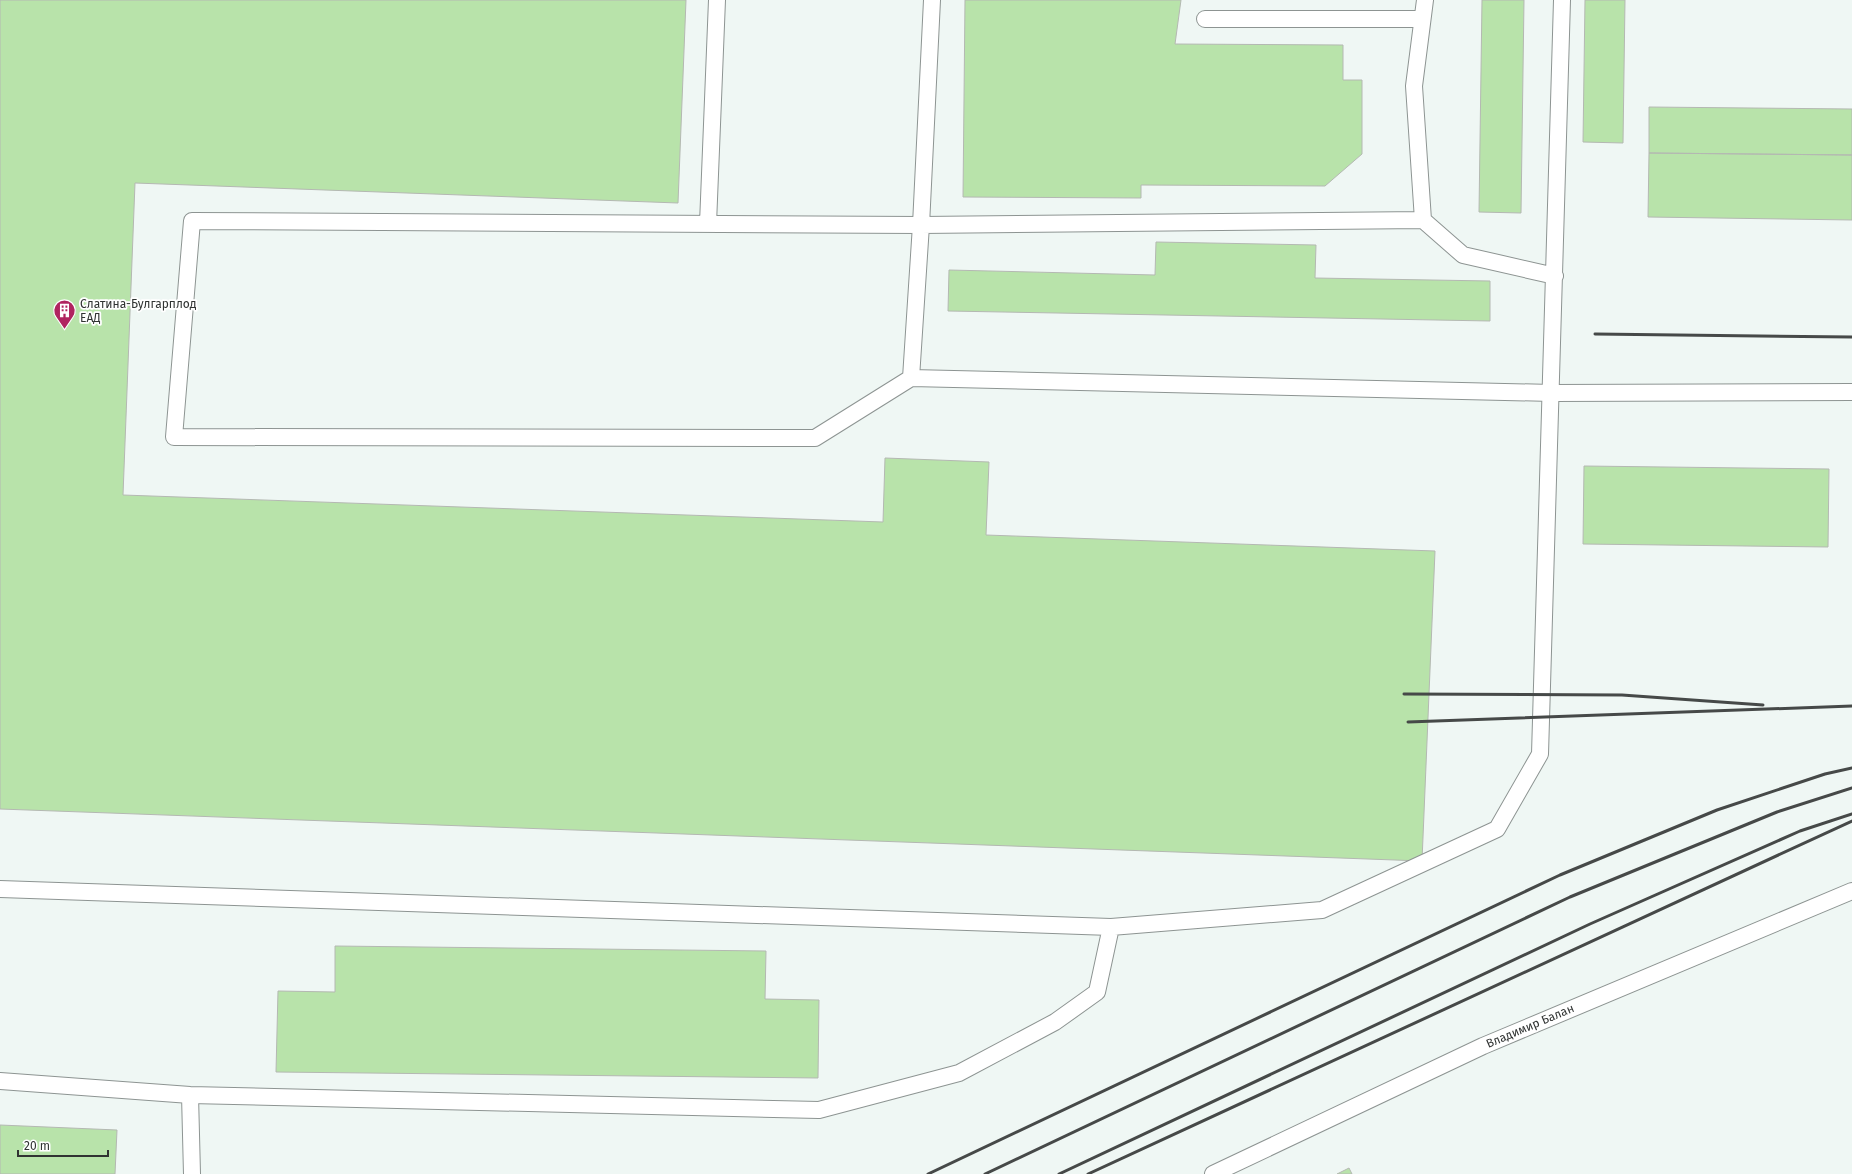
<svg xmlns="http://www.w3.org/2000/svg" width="1852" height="1174" font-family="'Fira Sans',sans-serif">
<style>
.building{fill:#b8e3aa;stroke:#b4b8b2}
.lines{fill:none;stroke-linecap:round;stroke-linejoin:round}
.service-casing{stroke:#8d9492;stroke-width:18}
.service{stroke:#fff;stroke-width:16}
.rail{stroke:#464948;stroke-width:3}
.labels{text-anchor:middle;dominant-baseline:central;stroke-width:3.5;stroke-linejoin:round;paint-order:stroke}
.poi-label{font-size:12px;fill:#303332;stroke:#fff;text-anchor:start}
.street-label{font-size:12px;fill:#303332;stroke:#fff}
</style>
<rect width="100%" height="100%" fill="#eff7f4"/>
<path class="building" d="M0,0H686L678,203L135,183L123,495L883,522L885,458L989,462L986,535L1435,551L1422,861L0,809Z
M965,0H1181L1175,44L1343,45V80H1362V154L1325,186L1141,185V198L963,197Z
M1482,0H1524L1521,213L1479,212Z
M1585,0H1625L1623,143L1583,142Z
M1649,107L1852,109V155L1649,153Z
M1649,153L1852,155V220L1648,217Z
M1156,242L1316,245L1315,278L1490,281V321L948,311L949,270L1155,275Z
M1584,466L1829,469L1828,547L1583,544Z
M335,946L766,951L765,999L819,1000L818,1078L276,1072L278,991L335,992Z
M0,1125L117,1130L115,1174H0Z
M1349,1168L1352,1174H1337Z"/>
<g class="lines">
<defs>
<path id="service" d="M932,0L921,225L911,378L1552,393L1852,392
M1425,0L1414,86L1423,220L1463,255L1555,276
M1205,19H1422
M708,224L717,0
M911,378L815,438L174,437L192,221L921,225L1423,220
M0,889L1111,927L1322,910L1497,829L1540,754L1562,0
M0,1081L190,1095L819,1110L959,1073L1055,1022L1097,992L1111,927
M190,1095L192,1174
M1213,1174L1483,1046L1852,891"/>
</defs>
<use href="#service" class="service-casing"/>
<use href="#service" class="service"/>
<path class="rail" d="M1595,334L1852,337
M1404,694L1622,695L1763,705
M1408,722L1852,706
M928,1174L1560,875L1717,810L1825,774L1852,768
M985,1174L1570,897L1777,812L1852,788
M1059,1174L1590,924L1800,831L1852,814
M1088,1174L1852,821"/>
</g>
<defs>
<symbol id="building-pin" viewBox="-11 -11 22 30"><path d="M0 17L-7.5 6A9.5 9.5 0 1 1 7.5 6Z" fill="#b02460" stroke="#fff"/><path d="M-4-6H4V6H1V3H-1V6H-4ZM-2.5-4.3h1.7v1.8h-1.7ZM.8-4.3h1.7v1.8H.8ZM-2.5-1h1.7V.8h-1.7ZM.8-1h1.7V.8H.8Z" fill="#fff"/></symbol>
</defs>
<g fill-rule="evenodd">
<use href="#building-pin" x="52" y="298" width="25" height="34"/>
</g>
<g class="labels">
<g class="poi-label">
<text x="80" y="304">Слатина-Булгарплод<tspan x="80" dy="14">ЕАД</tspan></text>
</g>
<g class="street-label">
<text transform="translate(1530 1026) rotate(-23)">Владимир Балан</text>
</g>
</g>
<path d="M18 1150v6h90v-6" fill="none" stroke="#303332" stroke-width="2"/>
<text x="24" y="1150" font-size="12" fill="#303332" stroke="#ffffff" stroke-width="3" paint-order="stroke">20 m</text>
</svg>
